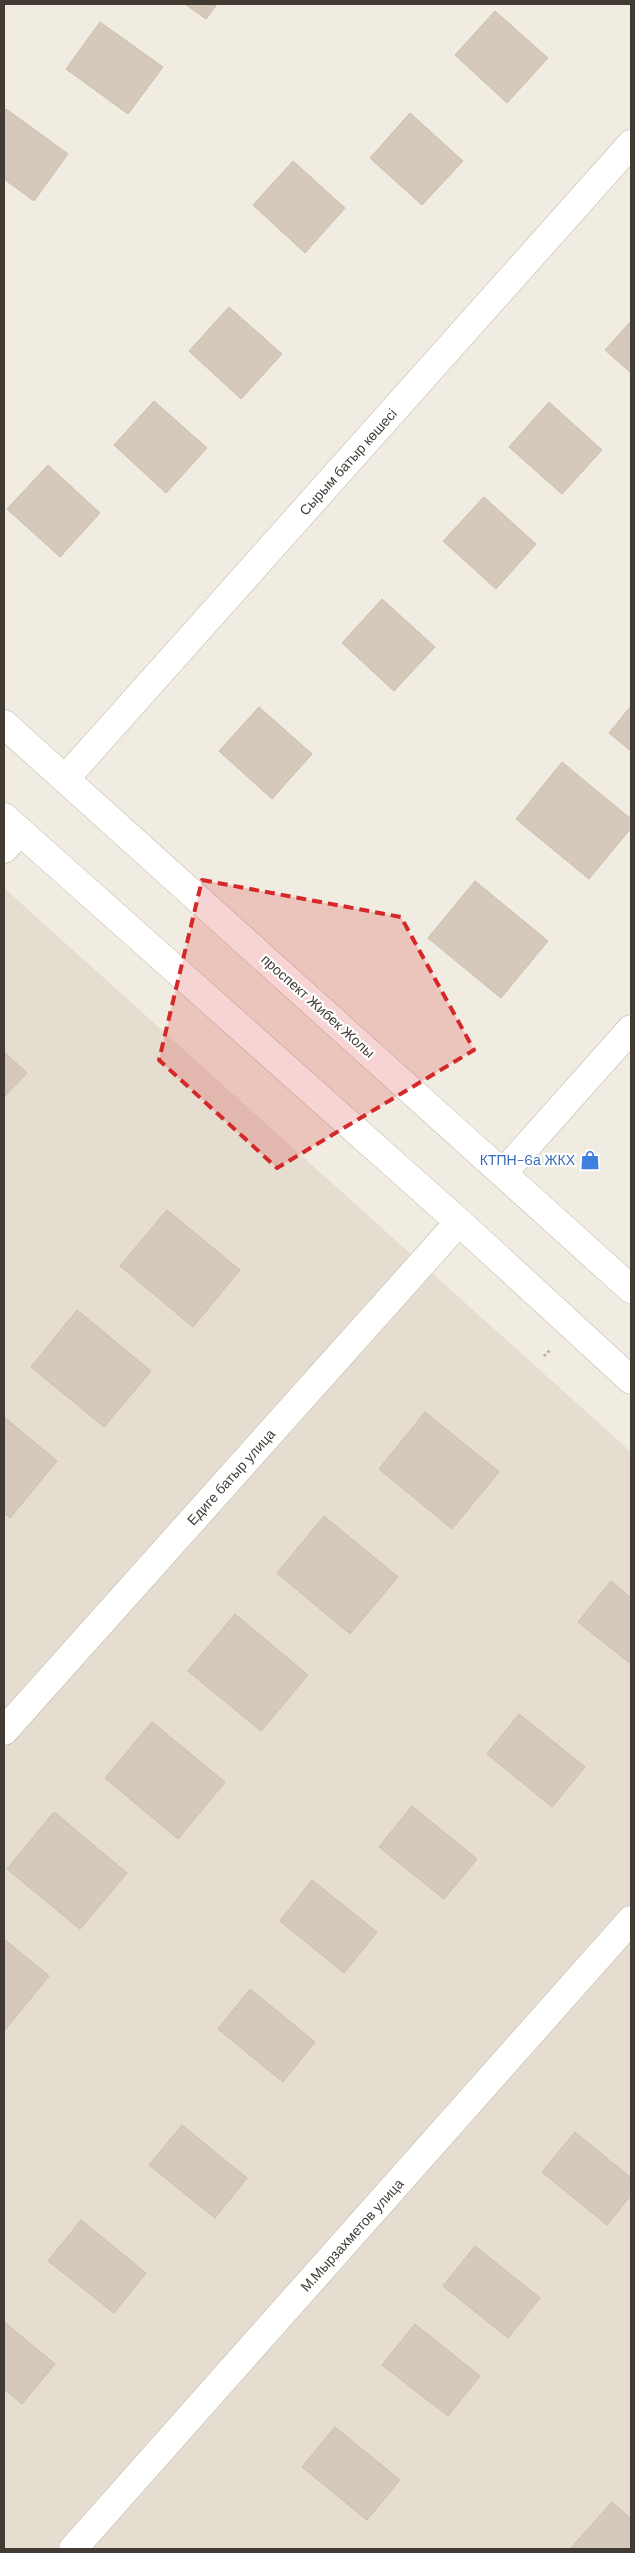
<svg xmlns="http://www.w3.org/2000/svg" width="635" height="2553" font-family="'DM Sans',sans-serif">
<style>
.residential{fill:#e5ddd0}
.building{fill:#d5c9bb;stroke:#cdbeab}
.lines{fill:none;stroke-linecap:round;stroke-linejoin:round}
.minor-casing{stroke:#bfb6a8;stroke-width:29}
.tertiary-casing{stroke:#bfb6a8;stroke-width:29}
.path{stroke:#bead97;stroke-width:3;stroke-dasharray:2.5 2.5;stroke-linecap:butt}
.minor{stroke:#fff;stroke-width:28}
.tertiary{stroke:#fff;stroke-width:28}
.marked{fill:#d62828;fill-opacity:0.2;stroke:#d62828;stroke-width:4;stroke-dasharray:10 6;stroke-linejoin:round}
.labels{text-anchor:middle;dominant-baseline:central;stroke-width:4.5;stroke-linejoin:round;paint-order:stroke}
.street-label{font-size:14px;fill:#423b33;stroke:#fff}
.shop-label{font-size:14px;fill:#366cbe;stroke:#fff;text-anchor:end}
</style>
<rect width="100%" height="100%" fill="#f1ece2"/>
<path class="residential" d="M4,888L631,1452V2549H4Z"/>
<path class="building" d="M185,4H217L206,19Z
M495,11L548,58L507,103L455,55Z
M100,22L163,67L128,114L66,69Z
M6,109L68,154L34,201L4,179V112Z
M410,113L463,161L422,205L370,158Z
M293,161L345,208L305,253L253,205Z
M229,307L282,354L241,399L189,351Z
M631,321V373L605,350Z
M154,401L207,448L166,493L114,445Z
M549,402L602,450L562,494L509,447Z
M48,465L100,513L60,557L7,509Z
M484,497L536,544L496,589L443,541Z
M382,599L435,647L394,691L342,643Z
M631,706V751L609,733Z
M259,707L312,754L272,799L219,751Z
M562,762L631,819V828L589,879L516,819Z
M475,881L548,941L501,998L428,938Z
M4,1052L27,1073L4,1097Z
M167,1210L240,1270L193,1327L120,1266Z
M77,1310L151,1371L104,1427L31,1367Z
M425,1412L499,1472L452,1529L379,1469Z
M4,1417L57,1461L10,1518L4,1513Z
M324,1516L398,1577L350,1634L277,1573Z
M611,1581L631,1598V1664L578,1622Z
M235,1614L308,1675L261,1731L188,1671Z
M519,1714L585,1767L552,1807L487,1754Z
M152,1722L225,1782L178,1839L105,1778Z
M412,1806L477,1859L444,1899L379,1847Z
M54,1812L127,1873L80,1929L7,1869Z
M312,1880L377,1932L344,1973L280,1921Z
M4,1939L49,1976L4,2031Z
M250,1989L315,2042L283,2082L218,2029Z
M182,2125L247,2178L215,2218L149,2165Z
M575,2132L631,2178V2195L607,2225L542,2172Z
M81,2220L146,2273L114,2313L48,2261Z
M475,2246L540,2298L508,2338L443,2286Z
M4,2322L55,2364L22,2404L4,2389Z
M415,2324L480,2376L448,2416L382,2365Z
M335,2427L400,2480L367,2520L302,2467Z
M612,2502L631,2519V2549H570Z"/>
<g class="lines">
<defs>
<path id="minor" d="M65,779L631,144
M4,849L20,831
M503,1173L631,1029
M4,1731L459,1222
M73,2549L631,1920"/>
<path id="tertiary" d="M4,724L631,1289
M4,817L459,1222L631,1380"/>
</defs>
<use href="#minor" class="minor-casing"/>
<use href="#tertiary" class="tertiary-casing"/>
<path class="path" d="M544,1356L551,1349"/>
<use href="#minor" class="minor"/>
<use href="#tertiary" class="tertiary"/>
</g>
<path class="marked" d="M202,880L401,917L474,1050L277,1168L159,1060Z"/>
<defs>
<symbol id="shop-bare" viewBox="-9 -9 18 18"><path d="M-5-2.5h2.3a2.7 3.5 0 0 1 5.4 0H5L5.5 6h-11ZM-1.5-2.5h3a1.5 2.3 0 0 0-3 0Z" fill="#3f7fe0" stroke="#fff" stroke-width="2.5" paint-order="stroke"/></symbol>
</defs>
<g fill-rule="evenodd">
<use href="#shop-bare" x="576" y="1146" width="28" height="28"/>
</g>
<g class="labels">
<g class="street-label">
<text transform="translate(348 462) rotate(-48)">Сырым батыр көшесі</text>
<text transform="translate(318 1006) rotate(42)">проспект Жибек Жолы</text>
<text transform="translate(231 1477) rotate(-48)">Едиге батыр улица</text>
<text transform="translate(352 2235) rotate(-48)">М.Мырзахметов улица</text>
</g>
<g class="shop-label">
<text x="575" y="1160">КТПН-6а ЖКХ</text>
</g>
</g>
<rect width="635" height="2553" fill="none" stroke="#423b33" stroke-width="10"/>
</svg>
